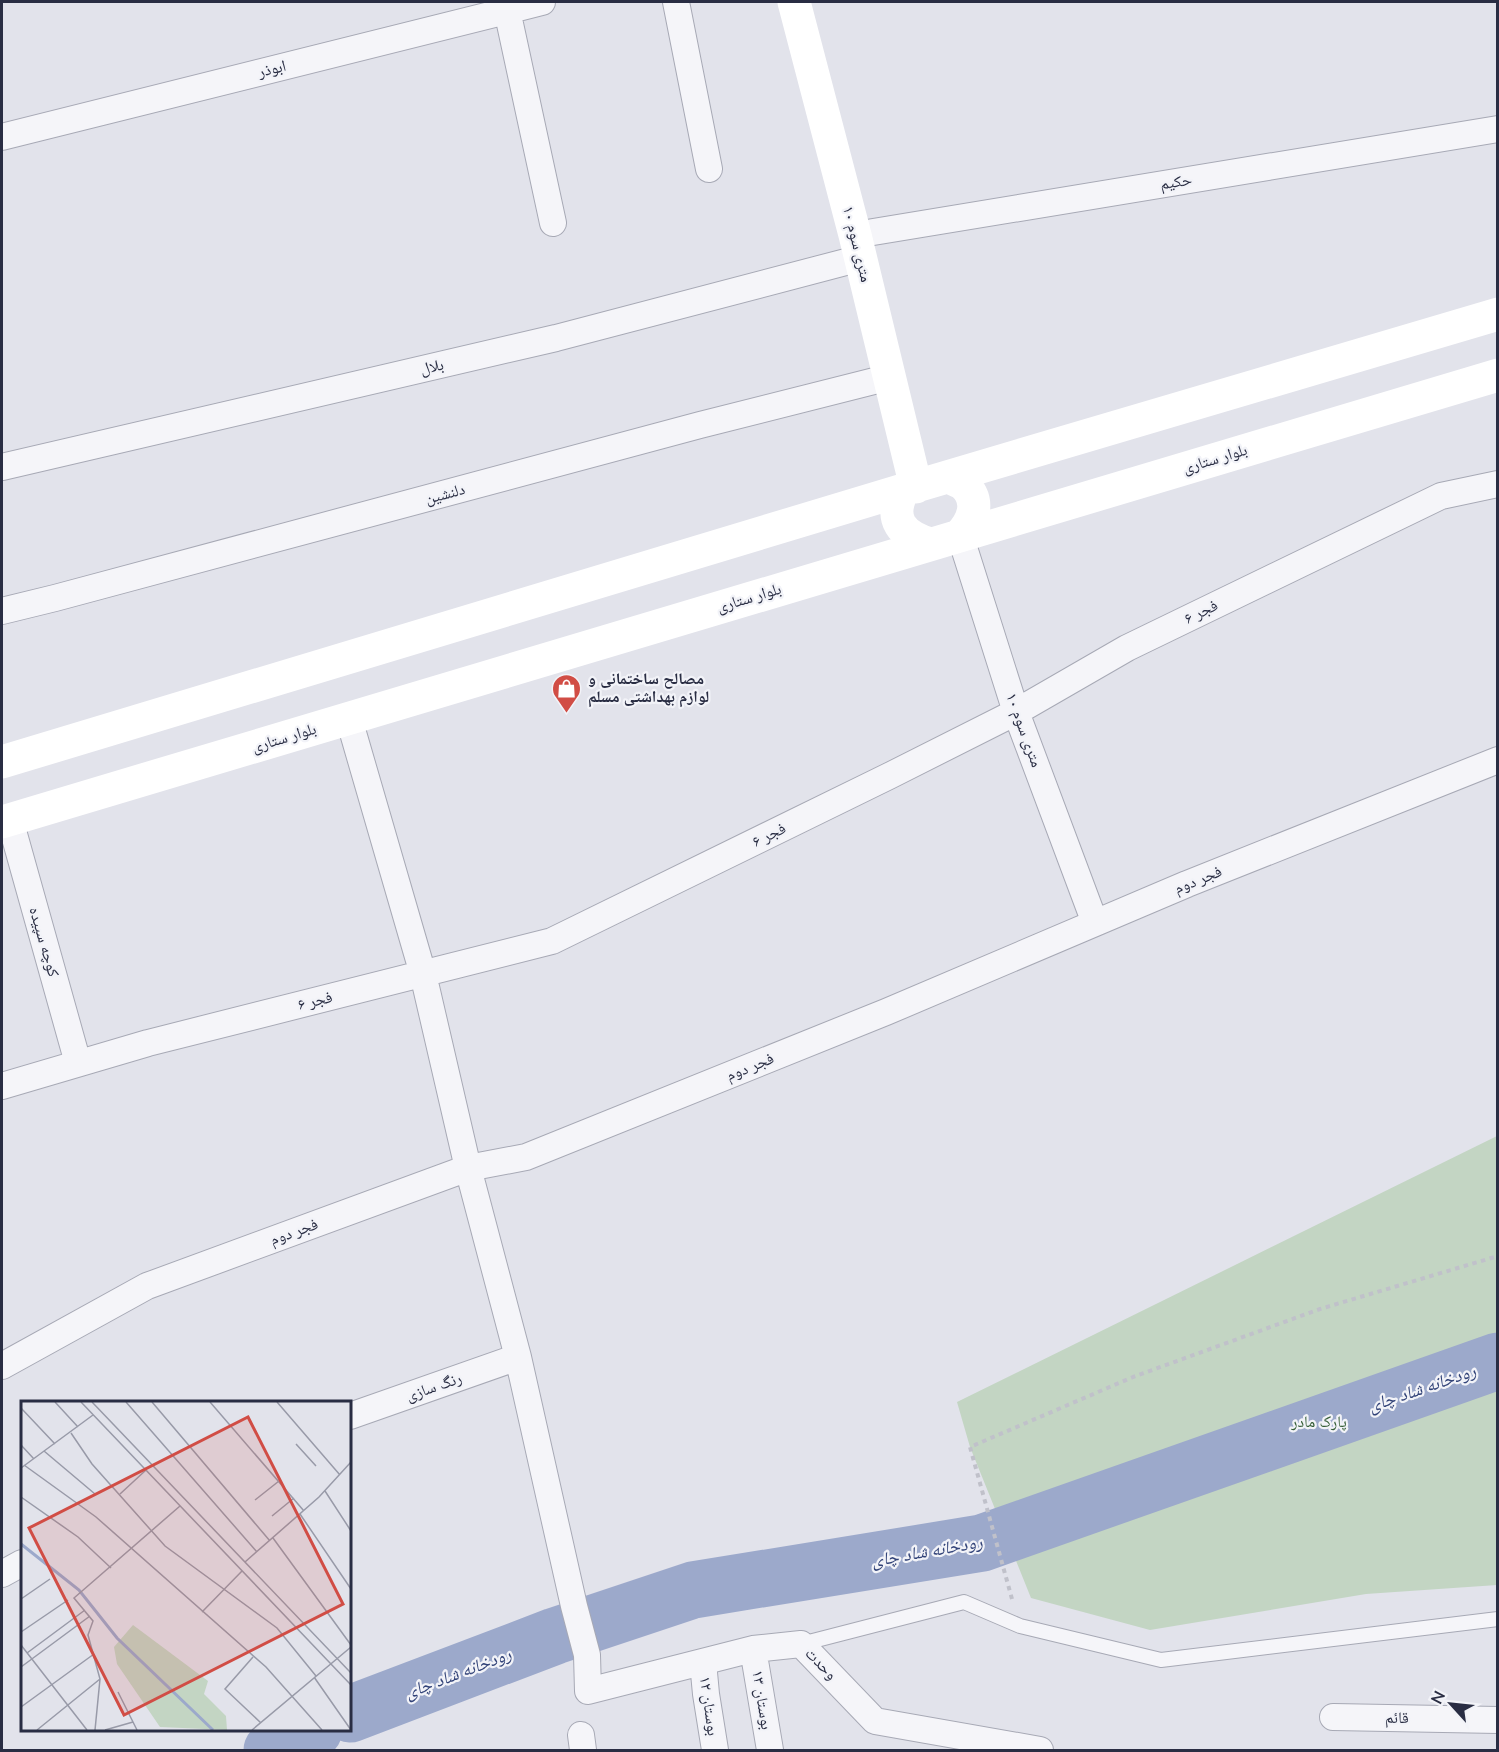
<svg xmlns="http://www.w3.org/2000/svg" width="1499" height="1752" font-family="'Nunito Sans','Noto Naskh Arabic',sans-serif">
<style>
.green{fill:#c3d5c3}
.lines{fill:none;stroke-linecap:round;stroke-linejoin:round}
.river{stroke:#9ca9cb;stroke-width:57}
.lane-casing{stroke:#a7a9b5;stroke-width:16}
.street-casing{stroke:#a7a9b5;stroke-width:28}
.path{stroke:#c0c1ca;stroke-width:4;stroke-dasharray:4.5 4.5;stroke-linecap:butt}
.lane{stroke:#f5f5f9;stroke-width:14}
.street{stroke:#f5f5f9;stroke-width:26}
.secondary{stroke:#fff;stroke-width:33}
.labels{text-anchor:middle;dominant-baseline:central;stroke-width:4.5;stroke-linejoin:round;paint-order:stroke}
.street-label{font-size:16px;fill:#292d43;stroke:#f2f3f8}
.poi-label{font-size:16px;font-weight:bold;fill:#292d43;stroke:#f2f3f8;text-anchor:start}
.park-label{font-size:16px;fill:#365f37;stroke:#f2f3f8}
.water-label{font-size:18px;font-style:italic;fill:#324378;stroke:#f2f3f8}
.inset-river{fill:none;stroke:#9ca9cb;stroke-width:3}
.inset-road{fill:none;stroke:#989aa8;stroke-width:1.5}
.view{fill:#d14d45;fill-opacity:0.15;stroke:#d14d45;stroke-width:3}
.inset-edge{fill:none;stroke:#292d43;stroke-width:3}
</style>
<rect width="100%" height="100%" fill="#e2e3eb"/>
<path class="green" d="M1497,1136V1585L1366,1594L1150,1630L1031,1598L970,1447L957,1402Z"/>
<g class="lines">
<path class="river" d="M350,1714L555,1636L693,1590L982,1543L1498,1361
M272,1750L314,1730"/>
<defs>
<path id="lane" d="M801,1644L964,1602L1020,1626L1161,1660L1498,1619"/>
<path id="street" d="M676,2L709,169
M507,10L553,223
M2,137L542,2
M855,235L1498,129
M2,467L556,338L861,258
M960,535L1016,712L1095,923
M2,611L55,598L700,425L890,377
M349,719L423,974L468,1168L518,1357L574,1606L587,1655L588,1691L753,1649L801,1644L875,1721L1040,1750
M10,820L78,1063
M2,1086L148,1043L552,941L889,776L1016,712L1127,648L1441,496L1498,484
M2,1366L147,1286L468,1168L526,1157L886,1012L1187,884L1498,760
M350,1416L518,1357
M2,1574L22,1563
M753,1649L770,1750
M703,1662L706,1694L715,1750
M1333,1717L1498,1720
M581,1735L583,1750"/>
</defs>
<use href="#lane" class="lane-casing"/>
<use href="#street" class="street-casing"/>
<path class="path" d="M1012,1599L970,1447L1133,1377L1320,1309L1498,1256"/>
<use href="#lane" class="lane"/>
<use href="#street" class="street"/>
<path class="secondary" d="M794,2L855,235L916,487
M951,477C954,480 960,482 963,484C981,500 974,520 960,535
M903,490C888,520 902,535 930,544
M2,762L903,490L1498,314
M2,822L1498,375"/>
</g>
<defs>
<symbol id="shop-pin" viewBox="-11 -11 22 30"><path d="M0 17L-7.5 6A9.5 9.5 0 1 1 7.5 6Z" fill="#d14d45" stroke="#f2f3f8"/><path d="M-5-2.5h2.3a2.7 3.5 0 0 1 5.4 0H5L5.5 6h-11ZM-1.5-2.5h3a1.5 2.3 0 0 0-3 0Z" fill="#fff"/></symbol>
</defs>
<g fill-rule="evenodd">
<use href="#shop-pin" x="550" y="672" width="33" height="45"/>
</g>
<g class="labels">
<g class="street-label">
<text transform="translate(272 69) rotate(-14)">ابوذر</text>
<text transform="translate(1176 182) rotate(-9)">حکیم</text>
<text transform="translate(857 244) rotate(76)">۱۰ متری سوم</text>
<text transform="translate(432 367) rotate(-13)">بلال</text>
<text transform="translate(1215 459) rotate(-17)">بلوار ستاری</text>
<text transform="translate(445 494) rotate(-15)">دلنشین</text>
<text transform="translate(749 598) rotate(-17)">بلوار ستاری</text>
<text transform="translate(1201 612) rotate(-26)">فجر ۶</text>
<text transform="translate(1024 730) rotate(70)">۱۰ متری سوم</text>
<text transform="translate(284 738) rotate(-17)">بلوار ستاری</text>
<text transform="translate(769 835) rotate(-26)">فجر ۶</text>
<text transform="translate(1198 880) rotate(-22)">فجر دوم</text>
<text transform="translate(44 942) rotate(74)">کوچه سپیده</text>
<text transform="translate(315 1001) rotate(-14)">فجر ۶</text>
<text transform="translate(750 1067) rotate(-22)">فجر دوم</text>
<text transform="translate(294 1232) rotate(-20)">فجر دوم</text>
<text transform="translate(434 1387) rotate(-19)">رنگ سازی</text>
<text transform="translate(821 1664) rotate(46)">وحدت</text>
<text transform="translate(762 1700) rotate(81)">بوستان ۱۳</text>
<text transform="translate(709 1706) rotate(82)">بوستان ۱۲</text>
<text transform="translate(1397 1718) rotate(1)">قائم</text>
</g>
<g class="poi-label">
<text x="588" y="679">مصالح ساختمانی و<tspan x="588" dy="18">لوازم بهداشتی مسلم</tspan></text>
</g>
<g class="park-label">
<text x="1319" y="1422">پارک مادر</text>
</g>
<g class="water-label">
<text transform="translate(1422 1388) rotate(-19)">رودخانه شاد چای</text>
<text transform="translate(927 1551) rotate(-10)">رودخانه شاد چای</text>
<text transform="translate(458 1673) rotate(-21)">رودخانه شاد چای</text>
</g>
</g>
<g transform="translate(21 1401)">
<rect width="330" height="330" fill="#e2e3eb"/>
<path d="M112,224L187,280L183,293L205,315L206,329L139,326L96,263L93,246Z" fill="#c3d5c3"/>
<path class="inset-river" d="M0,143L58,189L96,237L192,329"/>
<path class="inset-road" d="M34,1L57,26M60,1L330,284M71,1L330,272M105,1L236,151M131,1L249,140M189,1L283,110M256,1L319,74M0,7L34,43M50,32L71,63L144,145L256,227L295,275M275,43L295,65M0,44L13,58M23,50L74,93M3,64L75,116L245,266L301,329M0,67L72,14M304,90L330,130M99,93L125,69M0,96L57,136L90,167M234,99L258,80M279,113L330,188M251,115L273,97M252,137L330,244M224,161L298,96L330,61M0,198L29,178M181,211L221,170M0,231L47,199M0,244L66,329M6,252L64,209M232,256L204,288L240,322M0,266L69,215M293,276L330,329M97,291L116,329M0,306L73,253M16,329L79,278M74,329L79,278L67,234L72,220L53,197L159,105M84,329L112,321M231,329L330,246"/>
<path class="view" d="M227,16L322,203L103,314L8,127Z"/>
<rect width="330" height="330" class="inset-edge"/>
</g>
<rect width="1499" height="1752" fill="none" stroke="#292d43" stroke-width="6"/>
<g transform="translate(1451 1704) rotate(297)" stroke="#f2f3f8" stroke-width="4.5" paint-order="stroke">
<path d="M0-4.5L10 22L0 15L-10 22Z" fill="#292d43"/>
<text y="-9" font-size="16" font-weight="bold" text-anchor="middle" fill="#292d43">N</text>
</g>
</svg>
